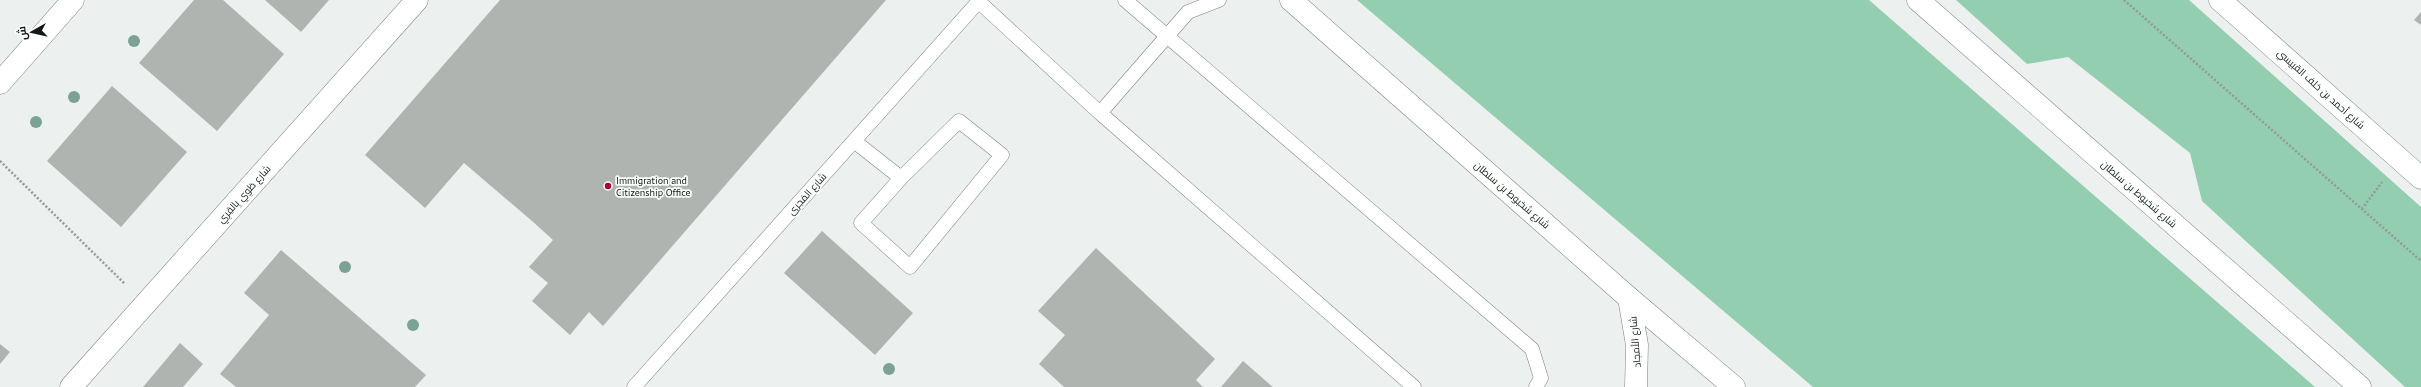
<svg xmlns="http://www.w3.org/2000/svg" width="2421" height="387" font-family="'PT Sans',Cairo,sans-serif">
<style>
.forest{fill:#94ceb1}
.building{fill:#afb4b1}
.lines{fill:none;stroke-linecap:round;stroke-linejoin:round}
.lane-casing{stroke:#7d817f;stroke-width:15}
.street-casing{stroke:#7d817f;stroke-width:23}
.primary-casing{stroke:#7d817f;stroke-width:23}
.path{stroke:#949896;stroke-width:2.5;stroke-dasharray:2 2;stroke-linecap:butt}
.lane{stroke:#fff;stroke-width:14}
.street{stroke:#fff;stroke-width:22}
.primary{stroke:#fff;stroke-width:22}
.tree{fill:#7ba292}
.poi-dot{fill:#a10139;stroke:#fafffc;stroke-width:1.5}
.labels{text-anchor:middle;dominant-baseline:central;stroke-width:3.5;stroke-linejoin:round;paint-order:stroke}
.street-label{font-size:10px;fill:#151716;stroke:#fafffc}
.poi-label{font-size:10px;fill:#151716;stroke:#fafffc;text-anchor:start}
</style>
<rect width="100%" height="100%" fill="#ecf1ef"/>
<path class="forest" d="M1357,0H1869L2315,387H1813Z
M1956,0H2189L2421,207V387H2405L2202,201L2190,153L2068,57L2027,64Z"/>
<path class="building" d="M194,0H223L284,54L217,131L139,63Z
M265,0H329L301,32Z
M500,0H886L603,326L589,312L570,335L532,301L548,283L529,267L553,240L532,221L464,163L425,208L365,155Z
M2421,12V25L2414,20Z
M112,86L187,152L121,227L47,161Z
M822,231L913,313L875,355L784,273Z
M1096,248L1215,359L1196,380L1203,387H1064L1039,364L1065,335L1038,311Z
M281,250L426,375L415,387H236L220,374L269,315L244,293Z
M180,343L203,364L183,387H143Z
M0,344L10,352L0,364Z
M1243,361L1273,387H1221Z"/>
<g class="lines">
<defs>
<path id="lane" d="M977,0L1100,113L1414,387
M1125,0L1532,349L1541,378L1536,387
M1100,113L1188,12L1219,0
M854,141L901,178L861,223L910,267L1002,155L959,121L901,178
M634,387L979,1"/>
<path id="street" d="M2220,0L2421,178
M0,83L73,0
M1629,298L1637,345L1636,387
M71,387L417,0"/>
<path id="primary" d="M1291,0L1629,298L1734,387
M1918,0L2360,387"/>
</defs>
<use href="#lane" class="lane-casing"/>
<use href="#street" class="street-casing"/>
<use href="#primary" class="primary-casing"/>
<path class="path" d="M2124,0L2421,261
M0,161L125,284
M2362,209L2382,182"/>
<use href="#lane" class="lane"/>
<use href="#street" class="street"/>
<use href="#primary" class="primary"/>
</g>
<g class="tree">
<circle cx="134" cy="41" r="6"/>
<circle cx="74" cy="97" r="6"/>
<circle cx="36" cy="122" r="6"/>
<circle cx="345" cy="267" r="6"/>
<circle cx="413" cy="325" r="6"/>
<circle cx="889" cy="369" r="6"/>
</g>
<circle class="poi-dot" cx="608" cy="186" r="4"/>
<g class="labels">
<g class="street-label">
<text transform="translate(2321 89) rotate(42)">شارع أحمد بن خلف القبيسي</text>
<text transform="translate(244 194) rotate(-48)">شارع طَوِي بِالقِرِي</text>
<text transform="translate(807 194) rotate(-48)">شارع المَجرى</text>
<text transform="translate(2139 194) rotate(41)">شارع شخبوط بن سلطان</text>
<text transform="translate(1512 195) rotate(41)">شارع شخبوط بن سلطان</text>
<text transform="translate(1635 342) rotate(-95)">شارع الأمجاد</text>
</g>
<g class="poi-label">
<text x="616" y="180">Immigration and<tspan x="616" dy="12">Citizenship Office</tspan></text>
</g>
</g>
<g transform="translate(32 32) rotate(262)" stroke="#fafffc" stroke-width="3" paint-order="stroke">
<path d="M0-3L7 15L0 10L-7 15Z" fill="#151716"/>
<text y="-6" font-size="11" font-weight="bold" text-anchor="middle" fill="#151716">ش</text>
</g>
</svg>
